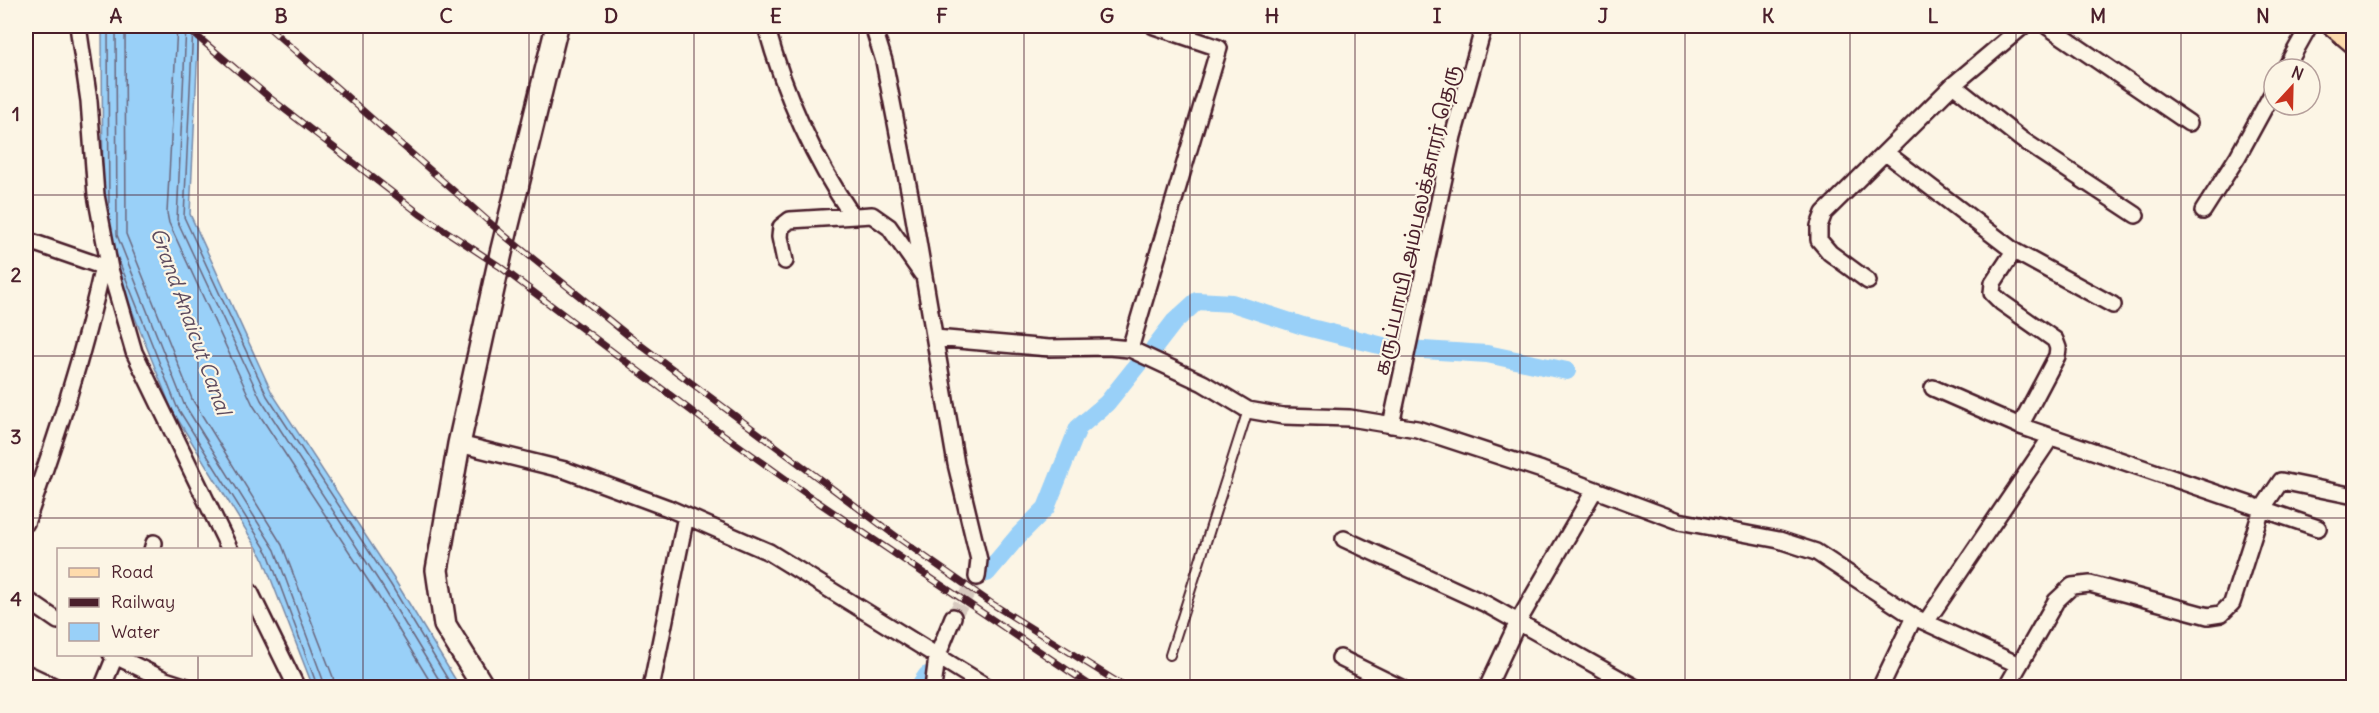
<svg xmlns="http://www.w3.org/2000/svg" width="2379" height="713" font-family="Delius,'Noto Sans Tamil',sans-serif">
<style>
.water{fill:#99d0f8;stroke:#7989a6;stroke-width:1.5}
.lines{fill:none;stroke-linecap:round;stroke-linejoin:round}
.shore{stroke:#6a667d;stroke-width:1.5}
.canal{stroke:#99d0f8;stroke-width:18}
.street-tunnel{stroke:#d8cac0;stroke-width:15;stroke-dasharray:15 8;stroke-linecap:butt}
.lane-casing{stroke:#4a1f2b;stroke-width:12}
.street-casing{stroke:#4a1f2b;stroke-width:20}
.secondary-casing{stroke:#4a1f2b;stroke-width:26}
.primary-casing{stroke:#4a1f2b;stroke-width:27}
.lane{stroke:#fcf5e5;stroke-width:8}
.street{stroke:#fcf5e5;stroke-width:15}
.secondary{stroke:#fcf5e5;stroke-width:21}
.primary{stroke:#fedbac;stroke-width:22}
.rail-casing{stroke:#4a1f2b;stroke-width:7}
.rail{stroke:#fcf5e5;stroke-width:4.5;stroke-dasharray:14;stroke-linecap:butt}
.grid{fill:none;stroke:#4a1f2b;stroke-width:1.5;stroke-opacity:0.55}
.labels{text-anchor:middle;dominant-baseline:central;stroke-width:4.5;stroke-linejoin:round;paint-order:stroke}
.street-label{font-size:20px;fill:#4a1f2b;stroke:#fcf5e5}
.water-label{font-size:21px;font-style:italic;fill:#5e4b5e;stroke:#fcf5e5}
.neatline{fill:none;stroke:#4a1f2b;stroke-width:2}
.grid-label{font-size:20px;text-anchor:middle;font-weight:bold;fill:#4a1f2b}
</style>
<rect width="100%" height="100%" fill="#fcf5e5"/>
<filter id="ink" filterUnits="userSpaceOnUse"><feTurbulence type="fractalNoise" baseFrequency=".0167" numOctaves="2"/><feDisplacementMap in="SourceGraphic" scale="12" xChannelSelector="R" yChannelSelector="G"/><feConvolveMatrix kernelMatrix="1 2 1 2 8 2 1 2 1" color-interpolation-filters="sRGB"/></filter>
<g filter="url(#ink)">
<path class="water" d="M102,26H199L190,214L272,393L396,582L460,687H313L262,556L172,410L103,238Z"/>
<g class="lines">
<path class="shore" d="M108,26L109,216
M116,26L117,235L184,404L275,550L326,688
M125,26L126,234L192,399L282,545L333,677L335,688
M177,26L167,213L169,223L253,405L377,594L434,688
M186,26L177,220L261,400L384,589L444,688
M193,26L184,217L267,396L391,585L453,688
M117,256L177,407L268,553L318,688"/>
<path class="canal" d="M1154,348L1174,322L1197,301L1232,303L1303,326L1391,348L1487,354L1567,371
M987,573L1019,535L1046,508L1078,428L1107,403L1139,363
M918,688L927,675"/>
<path class="street-tunnel" d="M953,617L977,577"/>
<defs>
<path id="lane" d="M1170,655L1248,410"/>
<path id="street" d="M78,26L89,101L96,195L110,269L134,352L230,550
M766,26C784,92 813,158 852,215
M873,26L884,61L911,200L956,464L979,560L977,577
M2047,26L2189,123
M2285,69L2309,26
M1953,85L2021,139L2136,215
M1886,153L2014,251L2113,305
M2203,211L2238,156L2274,90
M26,240L110,269
M2014,251L1993,283L1992,293L2001,302L2055,340L2058,348L2057,356L2020,426L2318,528
M785,261L780,237L781,227L790,220L872,215L889,227L922,274
M1868,281L1830,253L1819,240V226L1824,213L1953,85L2023,26
M935,338L1049,348L1108,347L1130,349L1203,383L1248,410L1283,416L1350,418L1417,429L1542,470L1679,521L1779,540L1816,552L1914,617L2019,665
M1130,349L1219,48L1154,26
M1933,388L2020,426
M1391,425L1453,136L1484,26
M459,444L565,470L668,508L769,552L989,688
M26,523C56,439 84,354 103,266
M1344,539L1486,604L1636,688
M152,550L154,543
M250,592L297,688
M26,599L58,621
M1926,622L2051,437
M111,654L165,680L190,688
M1340,658L1401,688
M26,673L58,688
M102,688L116,654
M651,688L686,516
M933,688L937,657L953,617
M1487,688L1518,622L1594,491
M1880,688L1914,617
M2006,688L2056,601L2072,586L2090,584L2208,616L2221,614L2232,603L2262,509L2281,481L2354,496"/>
<path id="secondary" d="M484,688L445,625L437,570L459,444L501,253L557,26"/>
<path id="primary" d="M2335,26L2354,42"/>
</defs>
<use href="#lane" class="lane-casing"/>
<use href="#street" class="street-casing"/>
<use href="#secondary" class="secondary-casing"/>
<use href="#primary" class="primary-casing"/>
<use href="#lane" class="lane"/>
<use href="#street" class="street"/>
<use href="#secondary" class="secondary"/>
<use href="#primary" class="primary"/>
<defs>
<path id="rail" d="M185,26L270,98L420,214L499,266L710,425L815,500L1094,688
M267,26L505,236L630,337L897,537L994,605L1127,688"/>
</defs>
<use href="#rail" class="rail-casing"/>
<use href="#rail" class="rail"/>
</g>
</g>
<path class="grid" d="M198,26V550M363,26V688M529,26V688M694,26V688M859,26V688M1024,26V688M1190,26V688M1355,26V688M1520,26V688M1685,26V688M1850,26V688M2016,26V688M2181,26V688M26,195H2354M26,356H2354M26,518H2354M198,654V688"/>
<g class="labels">
<g class="street-label">
<text transform="translate(1416 220) rotate(-77)">கருப்பாயி அம்பலக்காரர் தெரு</text>
</g>
<g class="water-label">
<text transform="translate(191 321) rotate(70)">Grand Anaicut Canal</text>
</g>
</g>
<rect width="2379" height="713" fill="none" stroke="#fcf5e5" stroke-width="66"/>
<rect x="57" y="548" width="195" height="108" fill="#fcf5e5" stroke="#b59f9b" stroke-width="1.5"/>
<rect x="69" y="568" width="30" height="9" fill="#fedbac" stroke="#b59f9b" stroke-width="1.5"/>
<text x="111" y="578" font-size="18" fill="#4a1f2b">Road</text>
<rect x="69" y="598" width="30" height="9" fill="#4a1f2b" stroke="#b59f9b" stroke-width="1.5"/>
<text x="111" y="608" font-size="18" fill="#4a1f2b">Railway</text>
<rect x="69" y="623" width="30" height="18" fill="#99d0f8" stroke="#b59f9b" stroke-width="1.5"/>
<text x="111" y="638" font-size="18" fill="#4a1f2b">Water</text>
<g transform="translate(2292 87) rotate(22)"><circle r="28" fill="#fcf5e5" stroke="#b59f9b" stroke-width="1.5"/>
<path d="M0-4.5L10 22L0 15L-10 22Z" fill="#c8321e"/>
<text y="-9" font-size="16" font-weight="bold" text-anchor="middle" fill="#4a1f2b">N</text>
</g>
<rect x="33" y="33" width="2313" height="647" class="neatline"/>
<g class="grid-label">
<text x="116" y="23">A</text>
<text x="281" y="23">B</text>
<text x="446" y="23">C</text>
<text x="611" y="23">D</text>
<text x="776" y="23">E</text>
<text x="942" y="23">F</text>
<text x="1107" y="23">G</text>
<text x="1272" y="23">H</text>
<text x="1437" y="23">I</text>
<text x="1603" y="23">J</text>
<text x="1768" y="23">K</text>
<text x="1933" y="23">L</text>
<text x="2098" y="23">M</text>
<text x="2263" y="23">N</text>
<text x="16" y="121">1</text>
<text x="16" y="282">2</text>
<text x="16" y="444">3</text>
<text x="16" y="606">4</text>
</g>
</svg>
